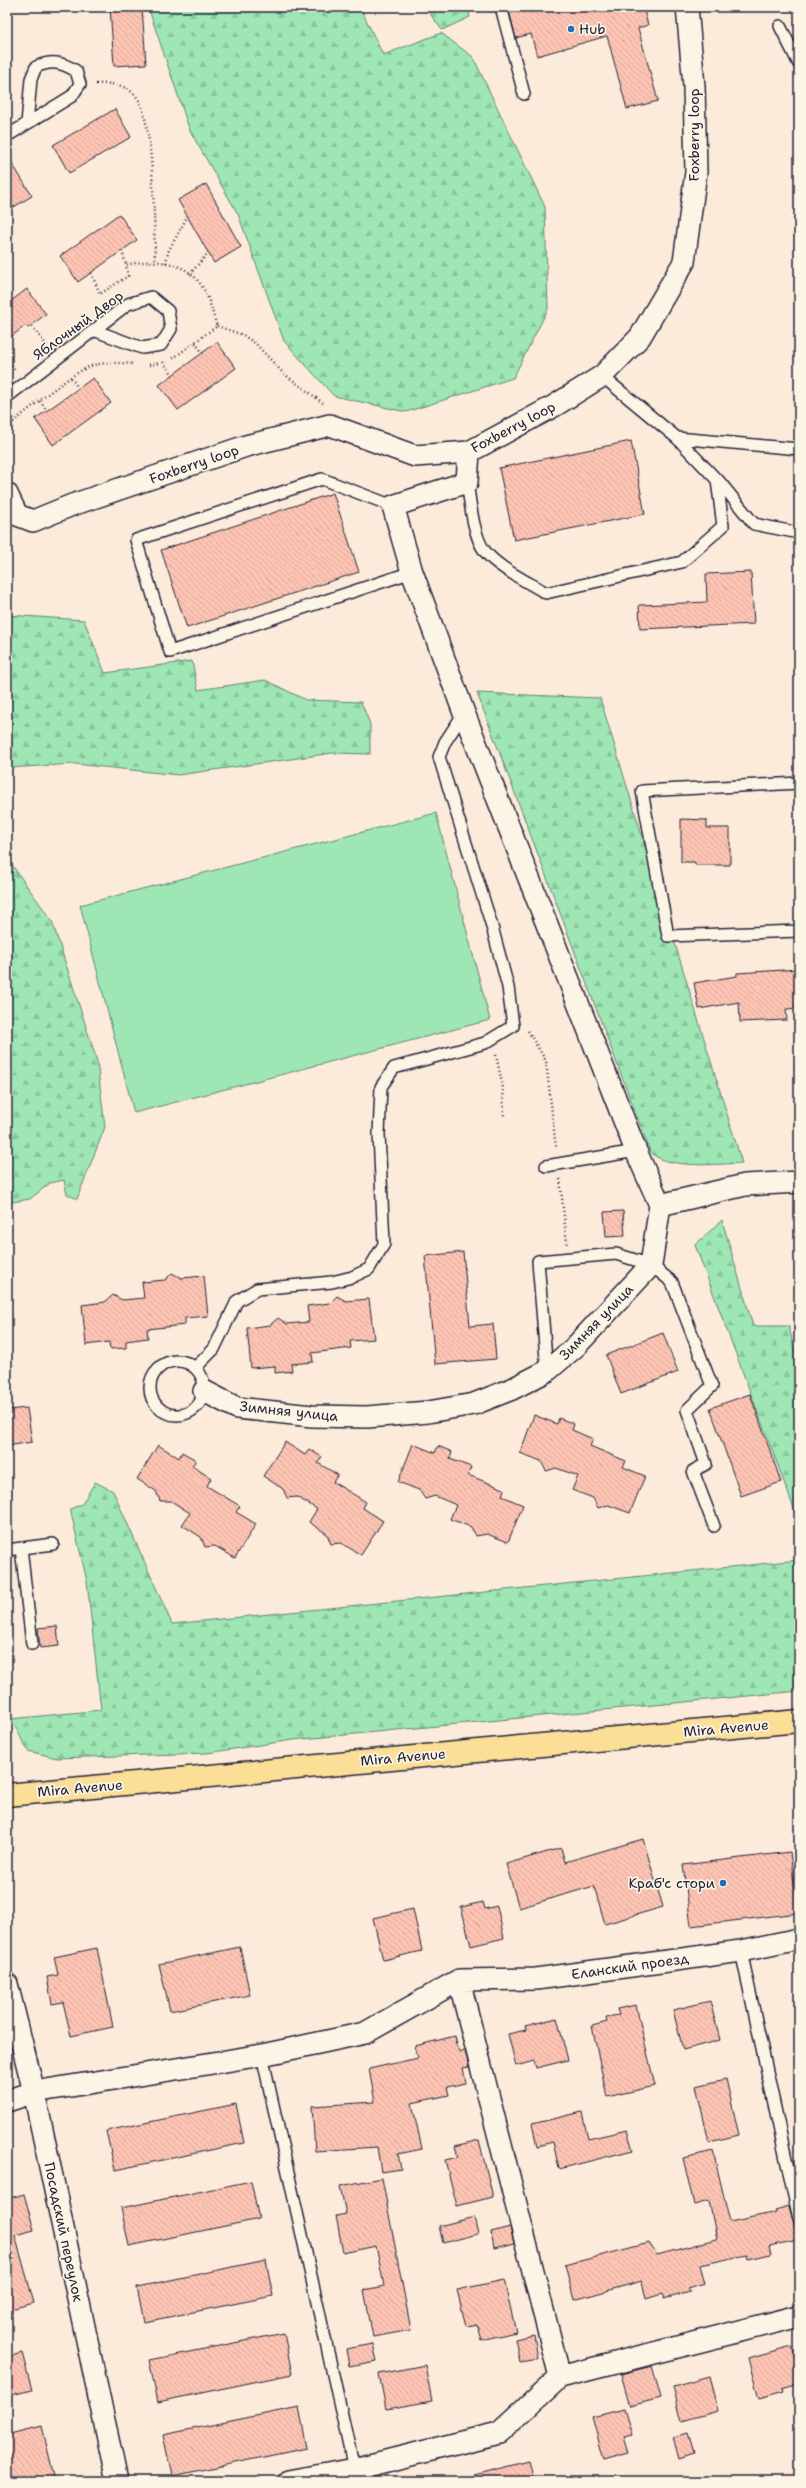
<svg xmlns="http://www.w3.org/2000/svg" width="806" height="2488" font-family="'Shantell Sans',sans-serif">
<style>
.grass{fill:#9ee6b4;stroke:#608478}
.forest{fill:url(#forest-firs);stroke:#608478}
.building{fill:url(#building-back-hatch);stroke:#22223b}
.lines{fill:none;stroke-linecap:round;stroke-linejoin:round}
.lane-casing{stroke:#22223b;stroke-width:14}
.street-casing{stroke:#22223b;stroke-width:24}
.primary-casing{stroke:#22223b;stroke-width:25}
.path{stroke:#22223b;stroke-width:2.5;stroke-dasharray:1 3;stroke-linecap:butt}
.lane{stroke:#fcf5e5;stroke-width:11}
.street{stroke:#fcf5e5;stroke-width:21}
.primary{stroke:#fbdf96;stroke-width:22}
.poi-dot{fill:#1f6fb2;stroke:#fcf5e5;stroke-width:1.5}
.labels{text-anchor:middle;dominant-baseline:central;stroke-width:3.5;stroke-linejoin:round;paint-order:stroke}
.poi-label{font-size:14px;fill:#22223b;stroke:#fcf5e5;text-anchor:start}
.street-label{font-size:14px;fill:#22223b;stroke:#fcf5e5}
</style>
<defs>
<pattern id="forest-firs" width="22" height="20" patternUnits="userSpaceOnUse"><rect width="22" height="20" fill="#9ee6b4"/><path d="M5 1l3.5 6h-7zM16 11l3.5 6h-7z" fill="#88c59c"/></pattern>
<pattern id="building-back-hatch" width="6" height="6" patternUnits="userSpaceOnUse"><rect width="6" height="6" fill="#fdc4b3"/><path d="M-1 5l2 2M0 0l6 6M5-1l2 2" fill="none" stroke="#d9a89b"/></pattern>
</defs>
<rect width="100%" height="100%" fill="#fcebdb"/>
<filter id="ink" filterUnits="userSpaceOnUse"><feTurbulence type="fractalNoise" baseFrequency=".025" numOctaves="2"/><feDisplacementMap in="SourceGraphic" scale="8" xChannelSelector="R" yChannelSelector="G"/><feConvolveMatrix kernelMatrix="1 2 1 2 8 2 1 2 1" color-interpolation-filters="sRGB"/></filter>
<g filter="url(#ink)">
<path class="grass" d="M436,813L490,1020L134,1113L80,905Z"/>
<path class="forest" d="M148,7H360L383,55L441,33L473,57L545,207L548,309L513,378L406,412L334,396L284,341L238,214L190,131Z
M425,7H468L470,17L442,30Z
M7,615L84,620L105,673L192,661L198,690L265,680L306,700L361,702L370,724V754L333,753L178,775L75,764L7,768Z
M477,693L600,698L742,1163C720,1164 663,1170 650,1151Z
M7,858L52,921L97,1061L105,1127L77,1199L67,1194L64,1180L50,1183L30,1199L7,1203Z
M722,1220L753,1326H789L799,1373V1522L695,1245Z
M95,1482L113,1491L172,1624L799,1560V1691L293,1740L207,1753L57,1758L28,1751L11,1719L101,1710L87,1581L70,1509L82,1504Z"/>
<path class="building" d="M110,7H142L146,64L114,66Z
M508,7H643L648,25L638,28L658,101L627,109L607,36L537,56L531,34L516,38Z
M115,109L131,137L69,173L53,145Z
M7,155L32,196L7,211Z
M206,184L241,247L214,263L178,200Z
M119,214L137,240L78,282L60,256Z
M27,289L46,314L28,328L26,325L7,340V304Z
M217,342L236,368L178,410L159,385Z
M93,378L111,403L53,445L35,419Z
M631,441L645,514L514,540L499,468Z
M333,493L359,572L187,628L161,550Z
M751,572L754,624L640,629L639,605L707,602L706,574Z
M681,819L707,820V828H730V865H695V862H681Z
M799,969V1008L786,1009L787,1020L740,1022L739,1002L699,1009L694,983L737,976V973Z
M623,1211L625,1236L606,1237L604,1212Z
M463,1252L470,1326L493,1324L496,1359L435,1364L425,1256Z
M172,1273L181,1278L204,1276L208,1316L185,1318V1325L147,1329L148,1338L126,1341V1348L110,1349L109,1342L86,1345L82,1305L105,1302L113,1295L122,1300L144,1298L142,1282L165,1280Z
M337,1296L346,1301L369,1299L374,1339L350,1341L351,1348L312,1353L313,1362L291,1364L292,1371L275,1373V1366L251,1368L247,1328L270,1325L278,1318L287,1324L309,1322L307,1306L330,1303Z
M663,1333L678,1372L621,1394L606,1355Z
M750,1394L781,1482L741,1496L710,1408Z
M27,1408L32,1442L7,1446V1410Z
M534,1415L557,1424L559,1418L574,1424L572,1430L593,1439L590,1446L626,1461L623,1467L645,1476L630,1513L608,1505L598,1508L593,1498L572,1490L578,1476L556,1468L546,1471L541,1461L520,1453Z
M285,1442L305,1455L309,1449L322,1457L318,1463L338,1475L333,1482L366,1502L363,1508L383,1521L361,1555L341,1543L331,1544L327,1534L309,1522L317,1509L297,1497L287,1498L283,1489L263,1476Z
M413,1444L435,1453L438,1446L452,1452L450,1459L471,1467L468,1475L504,1489L502,1496L523,1505L508,1542L487,1534L476,1536L471,1527L450,1519L456,1505L435,1496L425,1499L419,1490L398,1482Z
M158,1445L179,1458L182,1452L196,1460L192,1466L211,1478L207,1486L240,1506L236,1512L256,1524L235,1558L215,1546L205,1547L201,1537L182,1525L190,1513L171,1501H160L156,1491L137,1479Z
M57,1626L59,1646L40,1648L38,1628Z
M643,1839L663,1907L605,1924L594,1886L519,1908L506,1864L561,1848L565,1862Z
M790,1852L798,1913L691,1926L683,1865Z
M483,1902L485,1909L497,1906L504,1938L471,1946L461,1907Z
M413,1909L422,1951L383,1960L373,1918Z
M240,1947L250,1995L170,2011L159,1964Z
M97,1948L113,2027L71,2036L63,2002L52,2004L47,1977L58,1975L54,1957Z
M710,2001L720,2040L683,2050L673,2010Z
M636,2005L655,2086L607,2097L592,2026L607,2022L606,2017L619,2015L617,2009Z
M557,2018L568,2060L536,2068L534,2061L516,2066L508,2034L526,2030L525,2026Z
M455,2036L459,2052L465,2051L469,2067L463,2068L466,2083L447,2087L449,2095L412,2103L422,2149L398,2154L401,2169L381,2172L377,2147L315,2151L312,2106L375,2102L369,2069L418,2058L415,2046Z
M726,2079L739,2135L709,2142L696,2086Z
M236,2104L244,2143L115,2170L106,2131Z
M582,2112L588,2139L627,2130L633,2150L559,2169L553,2142L537,2146L532,2124Z
M479,2140L493,2197L457,2206L445,2160L458,2157L455,2146Z
M713,2151L730,2222L776,2212L775,2210L789,2206L798,2240L769,2246L771,2254L747,2259L746,2255L700,2265L705,2283L688,2288L690,2292L664,2299L662,2294L646,2299L642,2281L574,2300L565,2265L649,2243L657,2255L717,2239L709,2201L694,2205L683,2158Z
M382,2178L411,2330L373,2337L364,2290L384,2286L376,2246L343,2253L336,2216L346,2214L340,2186Z
M251,2181L259,2219L129,2246L121,2208Z
M24,2194L34,2230L15,2235L34,2303L7,2310V2199Z
M474,2217L478,2234L443,2243L439,2226Z
M510,2227L514,2243L494,2248L491,2232Z
M266,2260L273,2296L144,2322L137,2287Z
M504,2280L516,2332L481,2340L477,2324L466,2326L457,2290Z
M284,2333L292,2374L158,2402L149,2360Z
M534,2335L538,2359L520,2362L515,2339Z
M373,2344L377,2361L349,2366L346,2349Z
M792,2347L799,2373V2384L782,2389L783,2392L759,2399L748,2359Z
M22,2353L32,2390L7,2396V2357Z
M425,2365L432,2401L386,2409L379,2374Z
M652,2366L661,2398L630,2406L621,2374Z
M709,2377L718,2411L682,2421L673,2387Z
M299,2407L307,2448L172,2476L163,2435Z
M624,2409L632,2435L624,2437L629,2453L604,2460L592,2417Z
M42,2426L55,2481H7V2435Z
M688,2433L694,2454L679,2459L673,2437Z
M529,2461L534,2481H473V2475Z"/>
<g class="lines">
<defs>
<path id="lane" d="M501,7L524,94
M780,26L799,64
M7,136L72,96L80,84L76,71C62,62 51,60 36,67L31,79L27,124
M7,397L128,304L151,297L168,311L171,329L161,345L142,348L96,331
M677,438L799,449
M718,480L754,524L799,533
M467,482C470,500 473,535 484,550C496,567 528,582 546,593L682,562L723,526L717,480L677,438L602,376
M393,506L322,479L136,540L170,652L412,572
M799,783L642,791L668,936L799,931
M546,1166L636,1151
M150 1388a27 27 0 1 1 54 0a27 27 0 1 1-54 0Z
M196,1367L214,1349L237,1301L257,1289L332,1282L352,1277L369,1269L384,1244L379,1134L381,1087L394,1068L485,1043L513,1026L508,987L491,923L439,757L445,742L464,713
M547,1371L538,1261L616,1254L651,1265L672,1282L712,1386L687,1410L706,1464L693,1471L714,1526
M21,1548L32,1644
M7,1550L53,1544
M741,1951L799,2219
M262,2055L354,2469"/>
<path id="street" d="M469,452L467,482L393,506L412,572L464,713L636,1151L660,1205
M7,494L17,515L33,521L72,505L246,446L330,425L415,456L469,452L554,406L602,376L640,337L684,262L696,172L694,86L687,7
M204,1391L237,1408L312,1416L367,1417L428,1412L474,1404L512,1389L547,1371L575,1347L651,1265L660,1205L745,1185L799,1182
M459,1980L536,1979L741,1951L799,1939
M7,1984L34,2092L117,2481
M7,2101L34,2092L262,2055L365,2033L459,1980L560,2377L499,2433L354,2469L289,2481
M560,2377L799,2316"/>
<path id="primary" d="M7,1795L799,1721"/>
</defs>
<use href="#lane" class="lane-casing"/>
<use href="#street" class="street-casing"/>
<use href="#primary" class="primary-casing"/>
<path class="path" d="M96,84C111,83 124,84 135,95C155,115 154,229 155,260
M122,251L126,265
M166,263L168,252L187,217
M91,273L100,294L128,276L126,265C153,258 187,260 203,288C210,299 212,313 217,326L172,359
M190,274L208,253
M32,326L47,346
M217,326L243,335L256,344L283,373L323,403
M195,343L203,353
M7,359L15,370
M163,362L173,375
M149,365L160,363
M71,378L79,389
M40,401L47,411
M7,427C26,412 74,370 94,365C107,362 121,363 134,364
M528,1031L546,1061L556,1148
M496,1055L503,1088L504,1116
M560,1179L567,1244"/>
<use href="#lane" class="lane"/>
<use href="#street" class="street"/>
<use href="#primary" class="primary"/>
</g>
</g>
<g class="poi-dot">
<circle cx="571" cy="29" r="4"/>
<circle cx="723" cy="1883" r="4"/>
</g>
<g class="labels">
<g class="poi-label">
<text x="579" y="29">Hub</text>
<text x="715" y="1883" text-anchor="end">Краб'с стори</text>
</g>
<g class="street-label">
<text transform="translate(694 135) rotate(-90)">Foxberry loop</text>
<text transform="translate(78 325) rotate(-36)">Яблочный Двор</text>
<text transform="translate(513 427) rotate(-28)">Foxberry loop</text>
<text transform="translate(194 464) rotate(-19)">Foxberry loop</text>
<text transform="translate(596 1322) rotate(-46)">Зимняя улица</text>
<text transform="translate(289 1411) rotate(6)">Зимняя улица</text>
<text transform="translate(726 1728) rotate(-5)">Mira Avenue</text>
<text transform="translate(403 1757) rotate(-5)">Mira Avenue</text>
<text transform="translate(80 1788) rotate(-5)">Mira Avenue</text>
<text transform="translate(630 1966) rotate(-8)">Еланский проезд</text>
<text transform="translate(64 2232) rotate(78)">Посадский переулок</text>
</g>
</g>
<rect width="806" height="2488" fill="none" stroke="#fcf5e5" stroke-width="24"/>
<rect x="12" y="12" width="782" height="2464" fill="none" stroke="#22223b" stroke-width="1.5" filter="url(#ink)"/>
</svg>
